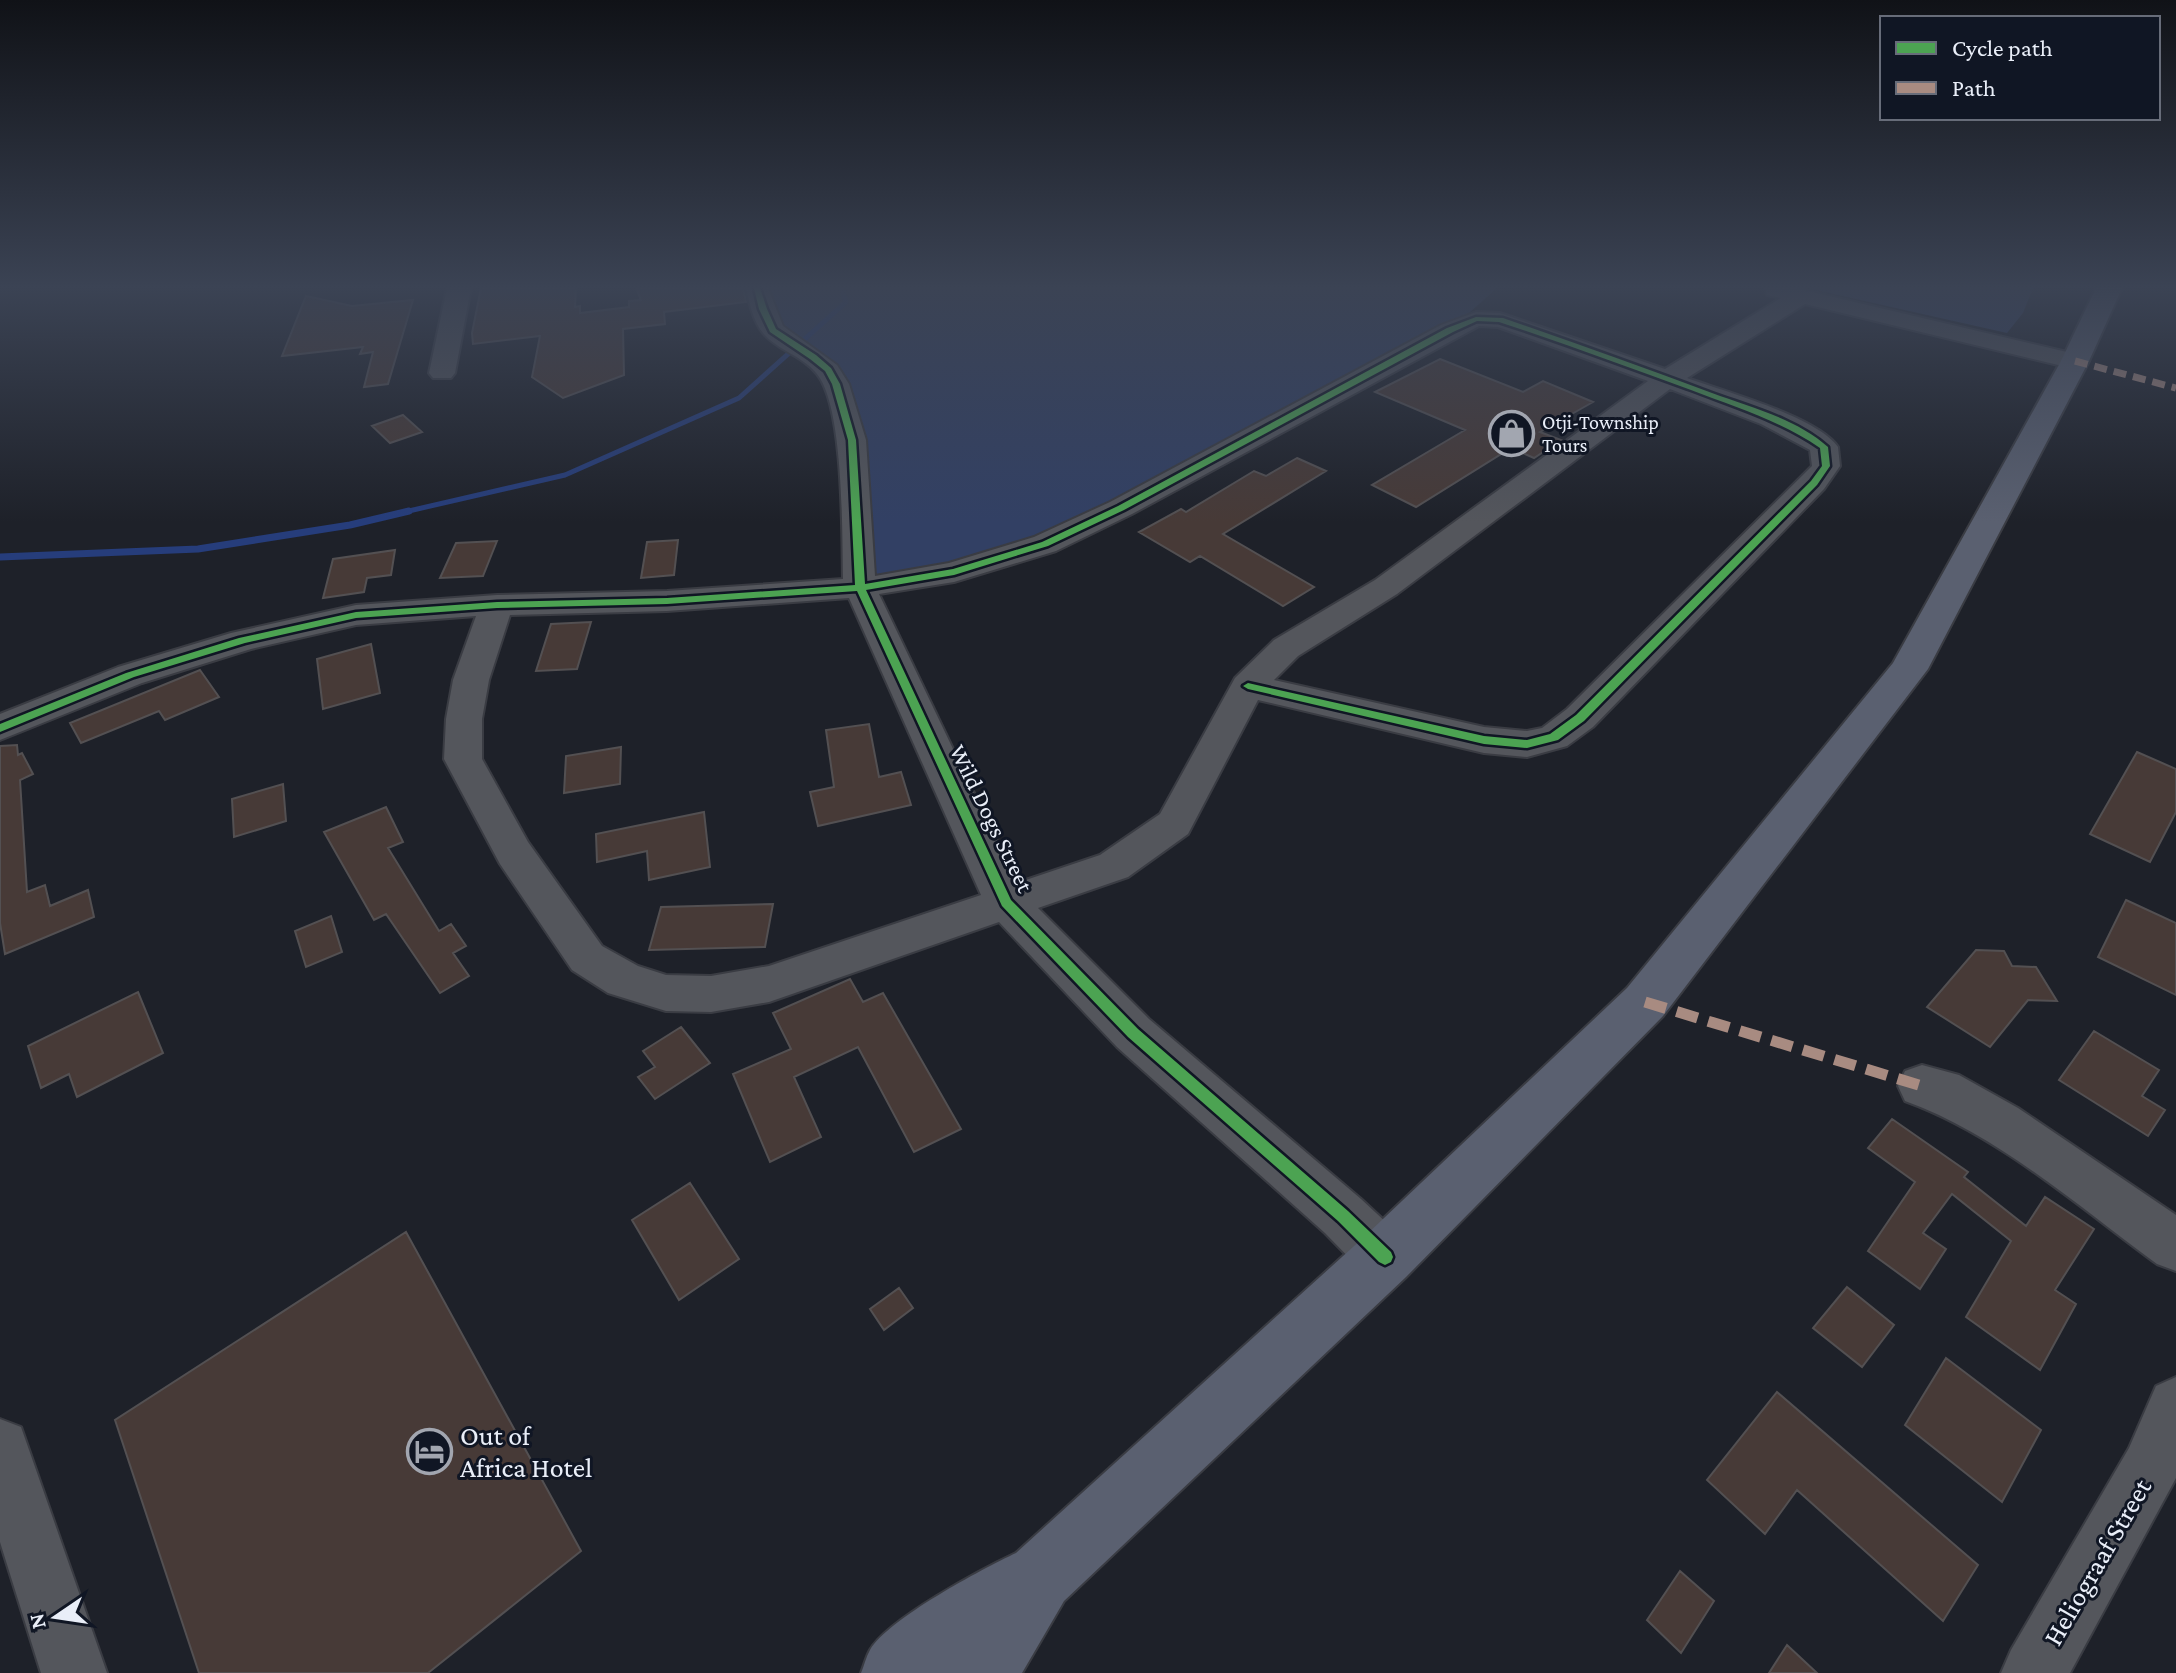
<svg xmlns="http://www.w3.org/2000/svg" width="2176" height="1673" font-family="'Crimson Pro',serif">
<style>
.green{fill:#324064}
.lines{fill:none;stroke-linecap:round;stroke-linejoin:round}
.stream-far1{stroke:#263d7b;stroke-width:5}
.stream{stroke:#263d7b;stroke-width:7}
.building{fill:#473a37;stroke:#535052;stroke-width:2}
.minor-casing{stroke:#3a3c43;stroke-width:4}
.highway-casing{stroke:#3a3c43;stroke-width:4}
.minor{fill:#54565c;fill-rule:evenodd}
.highway{fill:#5a6070;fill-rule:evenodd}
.quiet-far1{stroke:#a88b81;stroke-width:7;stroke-dasharray:13 7;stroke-linecap:butt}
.quiet{stroke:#a88b81;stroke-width:11;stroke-dasharray:22 11;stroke-linecap:butt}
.cycleway-casing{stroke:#101624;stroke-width:5}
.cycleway{fill:#4ca352;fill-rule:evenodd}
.labels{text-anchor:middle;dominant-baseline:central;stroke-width:6;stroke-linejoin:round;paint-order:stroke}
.far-poi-label{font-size:20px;fill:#e9eef8;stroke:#101624;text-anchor:start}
.street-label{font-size:24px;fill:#e9eef8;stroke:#101624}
.near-poi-label{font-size:28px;fill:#e9eef8;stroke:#101624;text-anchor:start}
.near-street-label{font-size:28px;fill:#e9eef8;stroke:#101624}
</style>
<rect width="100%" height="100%" fill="#1e2129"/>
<path class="green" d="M757,288H1497L1450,330L1045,544L860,588L836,384L763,309Z
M1807,288H2033L2023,313L2007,333Z"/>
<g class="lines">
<path class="stream-far1" d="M400,513L565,475L739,398L846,302L842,288"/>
<path class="stream" d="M0,557L198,549L350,525L409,511"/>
</g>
<path class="building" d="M481,288H576L575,307L580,306V313L629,307V301L641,300L636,288H743L746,302L664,312L665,324L623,329L624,375L563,398L532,377L540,336L473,344L472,333Z
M306,296L352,306L413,300L388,384L364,387L373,352L360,354L363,347L282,356Z
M1440,359L1523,392L1543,381L1593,402L1540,432L1561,440L1534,458L1511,448L1416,507L1372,485L1465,430L1375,392Z
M403,415L422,432L390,443L372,426Z
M1297,458L1326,471L1223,534L1314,587L1283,606L1200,556L1190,562L1139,532L1181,509L1186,512L1254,471L1266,476Z
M678,540L674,575L641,578L647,542Z
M497,541L483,576L440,578L456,543Z
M395,550L391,575L367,578L364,592L323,598L333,559Z
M591,622L577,669L536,671L551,624Z
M371,644L380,693L323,709L317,659Z
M200,670L219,697L165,720L159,711L81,743L70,723Z
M869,724L879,777L901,772L911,805L818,826L810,792L834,787L826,730Z
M17,745L18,755L22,753L33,774L20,780L27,892L45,885L50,906L88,890L94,917L5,954L0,923V746Z
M621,747L620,784L564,793L566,756Z
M2137,752L2176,769V812L2150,862L2090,834Z
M283,784L286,821L234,837L232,799Z
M386,807L403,842L388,848L439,931L451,924L466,946L453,953L469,976L440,993L386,914L374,920L324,832Z
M704,812L710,867L649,880L647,851L597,862L596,834Z
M2126,900L2176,923V995L2098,957Z
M773,904L765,947L649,950L661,907Z
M331,916L342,952L306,967L295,931Z
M1976,950L2004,951L2012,966L2036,967L2057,1001L2028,1000L1990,1047L1927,1007Z
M850,979L863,1002L883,993L961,1129L914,1152L858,1047L794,1077L821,1137L770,1162L733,1074L791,1049L773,1013Z
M138,992L163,1053L77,1097L69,1074L41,1088L28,1046Z
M681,1027L710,1063L655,1099L638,1077L655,1067L643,1051Z
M2094,1031L2159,1070L2142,1096L2165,1110L2148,1136L2059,1080Z
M1892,1119L1968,1172L1964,1177L2026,1226L2045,1197L2094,1229L2055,1290L2076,1304L2040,1370L1966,1317L2011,1241L1952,1194L1923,1233L1946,1249L1920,1289L1868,1251L1915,1182L1868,1148Z
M690,1183L739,1259L679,1300L632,1220Z
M406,1232L581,1551L428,1673H199L115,1420Z
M1847,1287L1894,1325L1862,1367L1813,1328Z
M899,1288L913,1308L884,1330L870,1309Z
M1946,1358L2041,1430L2002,1502L1905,1425Z
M1777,1392L1978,1565L1943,1621L1797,1490L1765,1534L1707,1480Z
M1680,1571L1714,1601L1681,1653L1647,1620Z
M1787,1645L1817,1673H1769Z"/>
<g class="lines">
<defs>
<path id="minor" d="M447,288H471L455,373L451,378H433L429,373Z
M746,288H768L783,326L837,365L849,384L866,440L875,576L949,563L1034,537L1110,502L1441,325L1476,312L1500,313L1665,369L1781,298L1767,295L1765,288H1795L2084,356L2088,361L2084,366L2075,369L1805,304L1687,378C1723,391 1818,417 1838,447L1840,466L1824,489L1593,727L1567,746L1527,757L1484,753L1258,700L1188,834L1128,877L1038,908L1149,1019L1361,1199L1404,1239L1411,1257L1404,1275L1385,1283L1366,1275L1325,1233L1117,1047L999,922L769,1002L711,1012L666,1011L608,993L572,970L500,864L444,759L446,719L453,680L476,616L356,625L251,649L142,683L0,740V714L118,667L231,633L356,605L497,595L667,591L843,579C842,534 844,407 817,374C803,356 777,350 763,333C753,321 749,302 746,288ZM1479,326L1498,327L1648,381L1375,580L1274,640L1235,678L1160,814L1100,855L1017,883L879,594L954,582L1056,551L1132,514ZM1670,389L1761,424L1810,450L1812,466L1567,709L1542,728L1527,731L1484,727L1274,680L1298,656L1397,594ZM849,598L981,895L769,966L711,976L666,975L638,966L602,946L528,842L482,759V719L489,680L510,615L667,611Z
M1922,1065L1959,1075L2018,1108L2176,1215V1271L2157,1264C2079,1207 1997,1134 1905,1101L1898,1086L1905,1071Z
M2176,1377V1478L2070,1673H2001L2011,1650L2129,1448L2156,1386Z
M0,1419L21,1427L107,1673H41L0,1542Z"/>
<path id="highway" d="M2096,288H2122L2089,361L1928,669L1663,1016L1406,1277L1064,1601L1022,1673H861C864,1666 866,1657 870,1650C888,1619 982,1569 1016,1553L1364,1237L1627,988L1893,663L2061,361Z"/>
</defs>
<use href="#minor" class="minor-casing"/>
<use href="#highway" class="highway-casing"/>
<use href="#minor" class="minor"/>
<use href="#highway" class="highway"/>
<path class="quiet-far1" d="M2075,361L2176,388"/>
<path class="quiet" d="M1645,1002L1922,1086"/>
<defs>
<path id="cycleway" d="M754,288H760L767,309L776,329L816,355L831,368L840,384L856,440L865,584L953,569L1042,542L1118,506L1447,328L1476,317L1503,318C1573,342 1642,367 1712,393C1750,407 1797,419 1828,447L1830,466L1817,485L1584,721L1558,740L1527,748L1484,744L1248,689L1243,686L1248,683L1484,736L1527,740L1550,734L1576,715L1811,481L1822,466L1820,448C1781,421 1735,407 1691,390C1627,367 1564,343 1499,322L1477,321L1453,332L1124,510L1048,546L954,575L866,590L1011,900L1138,1029L1348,1211L1391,1252L1393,1257L1391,1262L1385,1265L1379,1262L1338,1221L1128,1037L1002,906L857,591L667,604L497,608L356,618L245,643L134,677L0,732V724L126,673L239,638L356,612L497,602L667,598L855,585L848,440L832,384L825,371L810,359L770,332L759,309Z"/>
</defs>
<use href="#cycleway" class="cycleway-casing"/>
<use href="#cycleway" class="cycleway"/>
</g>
<linearGradient id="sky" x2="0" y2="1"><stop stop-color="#101217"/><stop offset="0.55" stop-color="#3b4354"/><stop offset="1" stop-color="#3b4354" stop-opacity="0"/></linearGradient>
<rect width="2176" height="522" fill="url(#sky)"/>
<defs>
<symbol id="shop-ring" viewBox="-11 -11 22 22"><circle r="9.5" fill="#101624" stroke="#a2a6b0" stroke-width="1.5"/><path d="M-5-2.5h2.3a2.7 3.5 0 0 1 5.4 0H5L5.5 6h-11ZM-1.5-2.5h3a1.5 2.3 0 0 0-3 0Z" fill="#a2a6b0"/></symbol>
<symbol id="hotel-ring" viewBox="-11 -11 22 22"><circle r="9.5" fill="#101624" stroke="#a2a6b0" stroke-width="1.5"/><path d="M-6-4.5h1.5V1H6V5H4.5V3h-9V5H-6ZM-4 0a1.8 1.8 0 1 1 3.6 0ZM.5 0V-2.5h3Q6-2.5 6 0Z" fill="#a2a6b0"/></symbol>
</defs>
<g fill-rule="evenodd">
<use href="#shop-ring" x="1486" y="408" width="51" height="51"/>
<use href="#hotel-ring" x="404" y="1426" width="51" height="51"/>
</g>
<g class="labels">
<g class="far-poi-label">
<text x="1542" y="422">Otji-Township<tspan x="1542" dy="23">Tours</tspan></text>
</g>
<g class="street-label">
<text transform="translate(992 818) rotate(64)">Wild Dogs Street</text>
</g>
<g class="near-poi-label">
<text x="460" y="1435">Out of<tspan x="460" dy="32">Africa Hotel</tspan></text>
</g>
<g class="near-street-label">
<text transform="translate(2097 1562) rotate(-60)">Heliograaf Street</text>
</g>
</g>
<rect x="1880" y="16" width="280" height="104" fill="#101624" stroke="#676c79" stroke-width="2"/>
<rect x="1896" y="42" width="40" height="12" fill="#4ca352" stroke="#676c79" stroke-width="2"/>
<text x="1952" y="56" font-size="24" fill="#e9eef8">Cycle path</text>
<rect x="1896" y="82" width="40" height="12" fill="#a88b81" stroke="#676c79" stroke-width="2"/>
<text x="1952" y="96" font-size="24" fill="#e9eef8">Path</text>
<g transform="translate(56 1617) rotate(257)" stroke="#101624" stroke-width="6" paint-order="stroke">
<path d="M0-6L14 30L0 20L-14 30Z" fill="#e9eef8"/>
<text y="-12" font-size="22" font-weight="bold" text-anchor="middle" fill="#e9eef8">N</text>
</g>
</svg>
